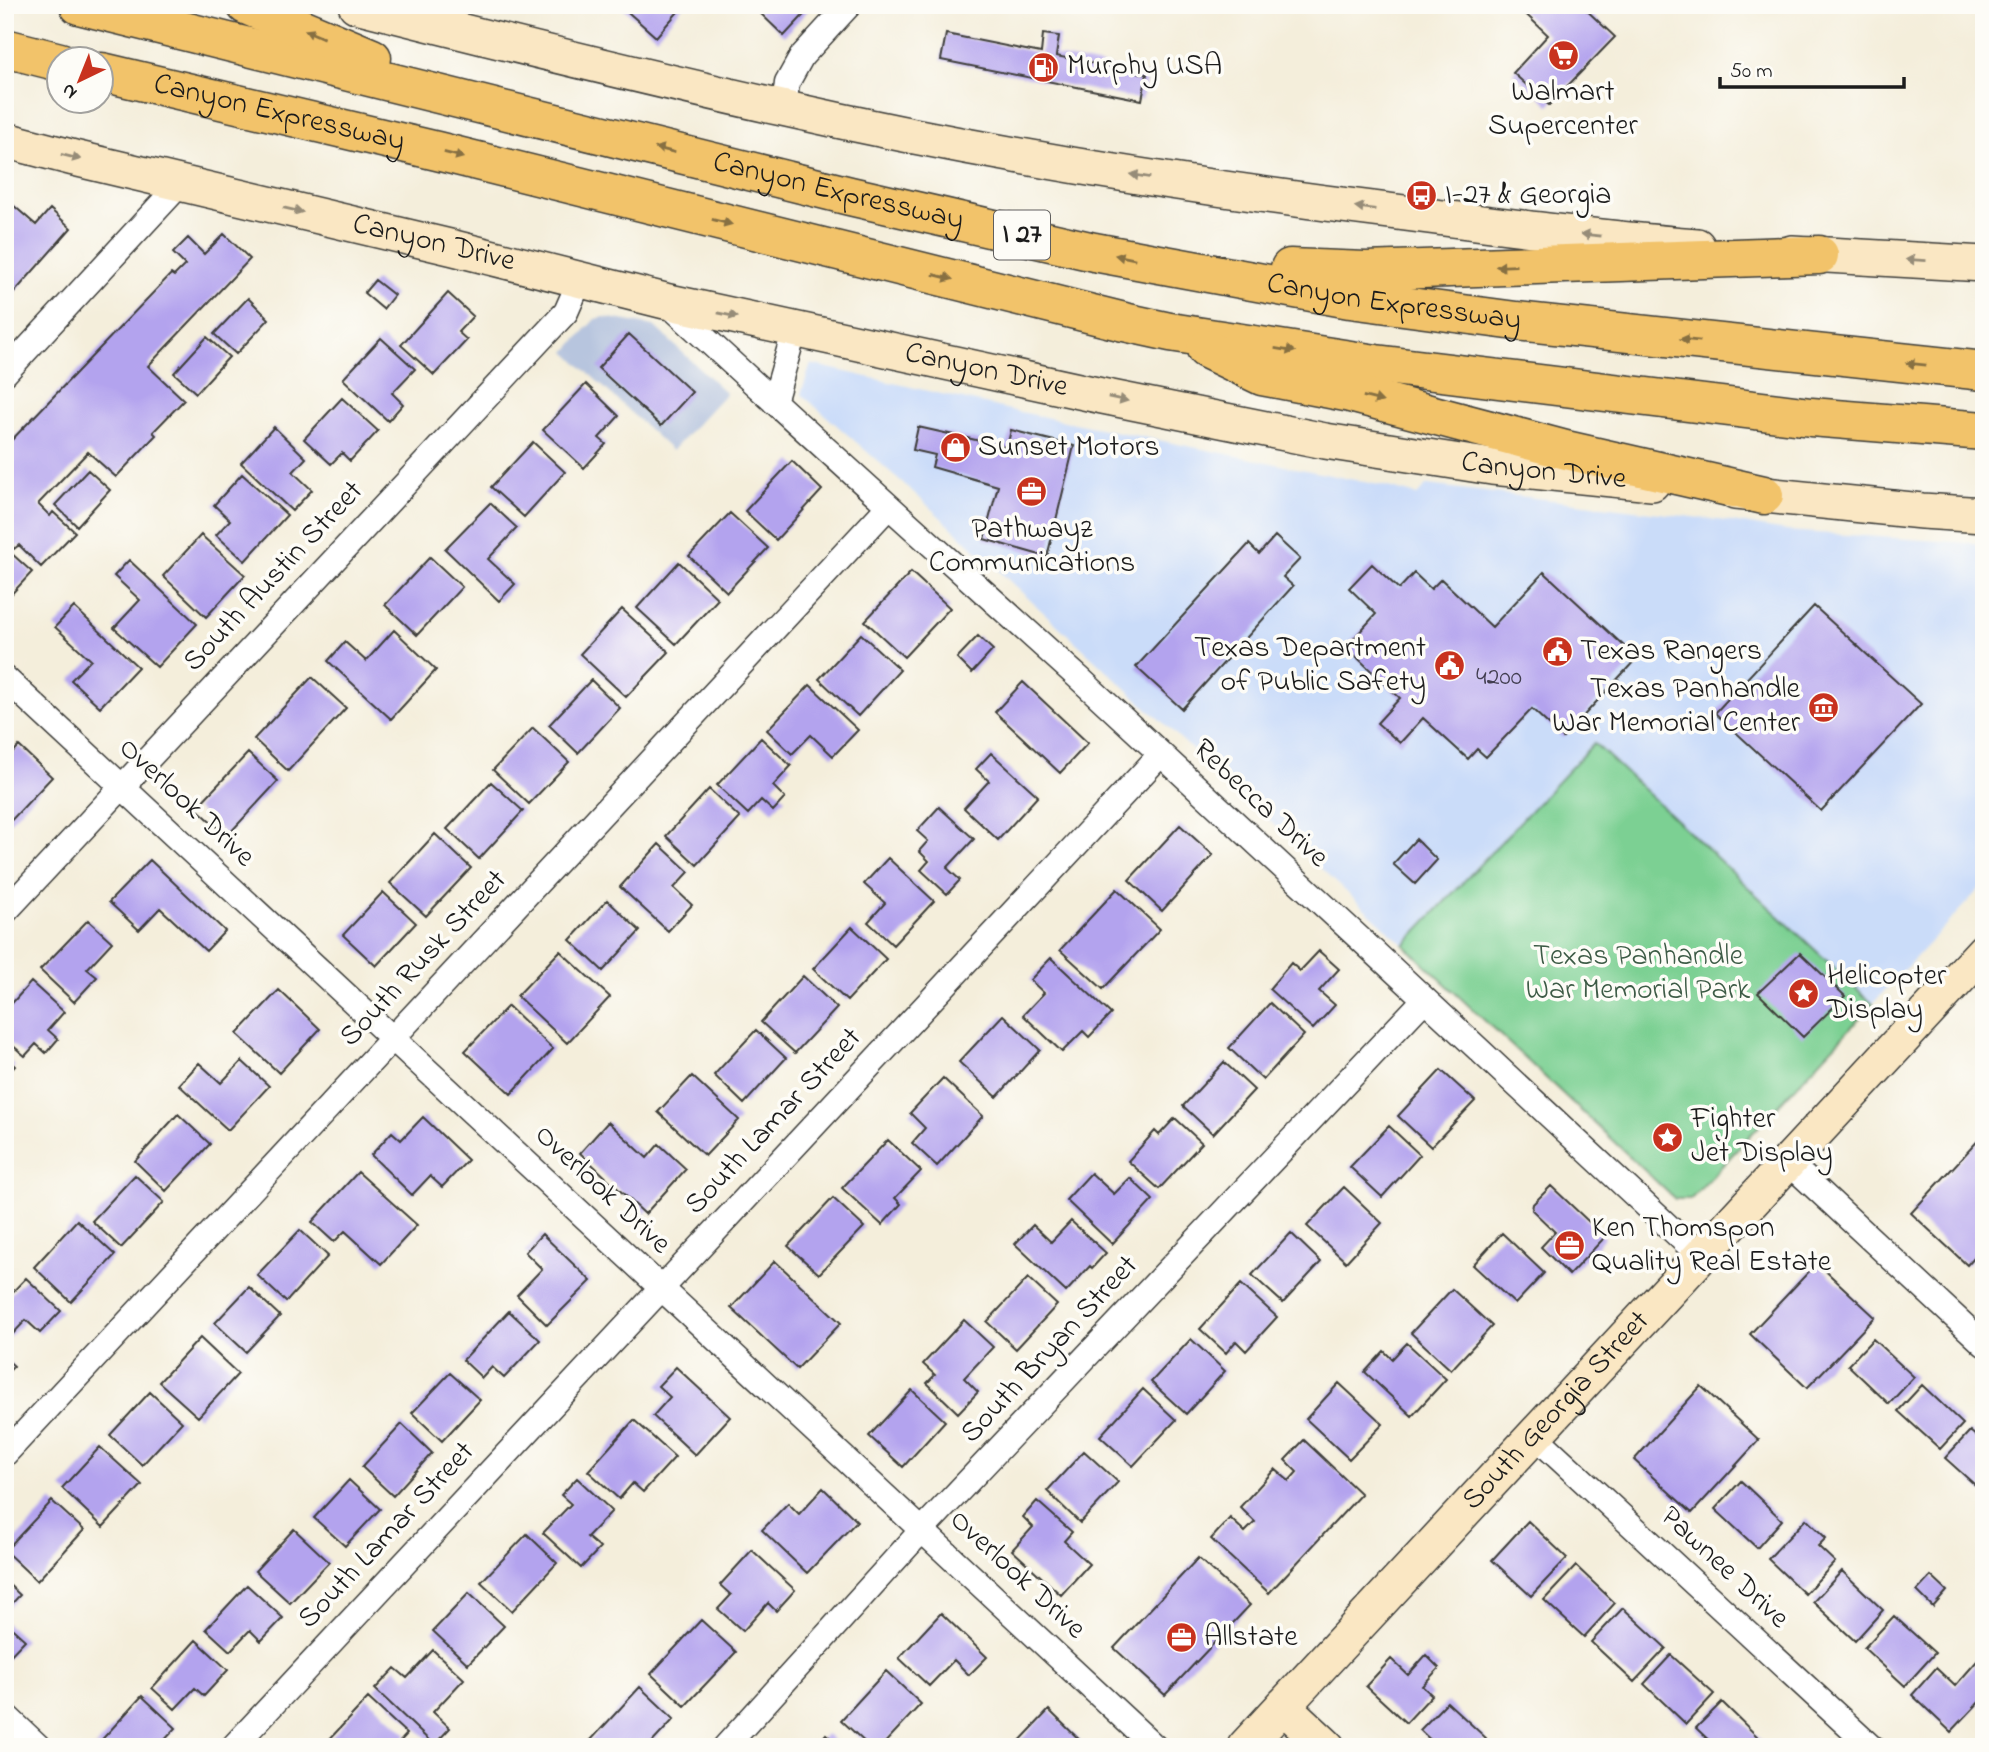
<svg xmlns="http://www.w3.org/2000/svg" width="1989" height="1752" font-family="'Indie Flower',sans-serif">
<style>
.built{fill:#cadcf9}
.industrial{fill:#b7c5de}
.green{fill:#7bd093;stroke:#4c7658;stroke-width:2}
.building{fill:#b3a3ee}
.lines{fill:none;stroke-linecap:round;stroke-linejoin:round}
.street-casing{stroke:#3c3c39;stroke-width:27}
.secondary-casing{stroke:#3c3c39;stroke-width:38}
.highway-casing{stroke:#3c3c39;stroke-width:41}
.street{stroke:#fff;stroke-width:24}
.secondary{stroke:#fae7c3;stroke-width:35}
.highway{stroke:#f2c36a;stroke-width:38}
.oneway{fill:#877043}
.oneway2{fill:#968c78}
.labels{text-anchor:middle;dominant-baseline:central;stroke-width:7;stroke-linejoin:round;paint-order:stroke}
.number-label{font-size:26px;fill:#423e50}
.shield{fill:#fdfcf7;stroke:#605f5e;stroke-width:2}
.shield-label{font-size:28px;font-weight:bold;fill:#1c1c1c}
.poi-label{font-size:30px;fill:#1c1c1c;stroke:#fdfcf7;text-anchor:start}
.street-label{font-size:30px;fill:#1c1c1c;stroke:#fdfcf7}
.park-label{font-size:30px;fill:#3d5b46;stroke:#fdfcf7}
</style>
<rect width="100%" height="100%" fill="#fdfcf7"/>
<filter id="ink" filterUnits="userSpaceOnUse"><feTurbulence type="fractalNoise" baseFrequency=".0143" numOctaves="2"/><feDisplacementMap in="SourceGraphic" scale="14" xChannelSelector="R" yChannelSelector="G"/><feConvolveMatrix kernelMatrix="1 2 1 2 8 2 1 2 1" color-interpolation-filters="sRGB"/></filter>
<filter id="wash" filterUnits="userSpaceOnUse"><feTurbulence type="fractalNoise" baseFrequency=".00686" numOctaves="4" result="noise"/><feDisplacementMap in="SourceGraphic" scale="28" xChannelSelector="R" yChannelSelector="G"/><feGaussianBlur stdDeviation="1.57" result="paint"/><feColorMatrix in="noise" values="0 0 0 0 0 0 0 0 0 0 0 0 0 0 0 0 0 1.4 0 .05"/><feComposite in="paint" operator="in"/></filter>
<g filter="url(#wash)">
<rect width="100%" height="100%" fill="#f4eedb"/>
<path class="built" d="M811,364L1015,411L1384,486L1417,495L1427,485L1726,521L1786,531L1984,544V884L1691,1199H1675L1404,945L912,491L801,394Z"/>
<path class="industrial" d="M604,317L654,326L726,393L672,451L566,352L595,319Z"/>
<path class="green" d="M1594,743L1873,1004L1691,1199H1675L1404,945Z"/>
<g id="blocks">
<path class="building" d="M620,5H684L656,37Z
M762,5H813L784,36L757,10Z
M1516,5H1581L1615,37L1549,105L1513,73L1548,35Z
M946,34L1041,53L1043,34L1059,36L1056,56L1147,74L1142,100L941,60Z
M13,205L36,225L50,209L71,228L5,303V214Z
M224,234L250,259L148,366L184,400L153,432L156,435L116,477L88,452L38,504L50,516L53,512L75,532L41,567L19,545L14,549L13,547L5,555V447L171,274L174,276L185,265L173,253L188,238L204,254Z
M375,280L394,295L383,309L364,293Z
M448,293L473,316L458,332L467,340L434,375L401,345Z
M248,298L269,319L236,354L214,334Z
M629,334L692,392L661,426L598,368Z
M207,337L229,357L196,393L174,373Z
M381,338L415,369L392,393L403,404L388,421L343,379Z
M586,384L619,416L599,438L606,444L584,468L543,430Z
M342,398L378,431L350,461L342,453L331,464L304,439Z
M274,427L306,458L293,472L312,490L292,511L241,463Z
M918,427L1007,447L1011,430L1074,446L1047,557L984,539L998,486L932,467L935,455L913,450Z
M533,442L565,472L524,517L491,487Z
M792,461L822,490L776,540L745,511Z
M88,470L110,490L77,526L55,505Z
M242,474L287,515L245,561L216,535L230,520L214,505Z
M490,503L517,528L488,559L515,584L499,601L445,549Z
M730,513L768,548L727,592L689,556Z
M201,535L245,575L206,617L163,576Z
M1275,536L1300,559L1283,577L1293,586L1182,709L1136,667L1249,544L1259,554Z
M11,553L32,572L5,601V560Z
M430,557L462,587L417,635L385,605Z
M129,560L197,624L157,667L114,628L140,600L114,576Z
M679,562L718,599L676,644L637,608Z
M1372,564L1399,589L1414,573L1431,589L1441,579L1492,627L1544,572L1637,658L1563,738L1532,709L1486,757L1477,749L1468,759L1423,718L1400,743L1377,723L1400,698L1346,647L1376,614L1349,588Z
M911,572L950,608L904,657L865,621Z
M1814,606L1921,704L1821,811L1715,713Z
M74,607L138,667L100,707L71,680L91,660L55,627Z
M622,609L669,652L626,697L580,654Z
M394,630L436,670L391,719L328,661L345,642L366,661Z
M861,634L900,670L858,716L819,679Z
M978,636L993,650L972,673L957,658Z
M312,677L346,708L288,771L254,739Z
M591,680L620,708L578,753L549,725Z
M1023,682L1088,743L1060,773L995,712Z
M810,685L858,730L833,756L811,735L792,754L767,730Z
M533,728L569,762L529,804L493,770Z
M761,738L791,766L773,786L785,798L773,811L761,800L748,814L717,785Z
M19,746L52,777L5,827V761Z
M248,753L278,781L227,836L196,808Z
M991,753L1038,796L998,840L964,808L989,781L976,769Z
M491,782L523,811L479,859L447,829Z
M709,789L740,818L697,865L666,836Z
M939,807L974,839L947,868L960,880L947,894L921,870L929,861L919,851L928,841L917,831Z
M1180,825L1213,855L1162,911L1129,880Z
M435,834L471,868L426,916L390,883Z
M1416,839L1437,860L1415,884L1393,864Z
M659,844L689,872L674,888L692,905L668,931L620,887Z
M888,858L934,901L893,945L868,922L885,903L864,884Z
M150,860L225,931L206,951L160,908L139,930L109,902Z
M1117,889L1160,929L1103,989L1060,950Z
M383,892L416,923L376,966L343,935Z
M607,900L640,931L603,971L570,940Z
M88,920L112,942L87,969L97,977L74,1002L40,970Z
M852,927L886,959L847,1001L813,969Z
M560,951L610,997L567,1043L517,996Z
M1319,951L1339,969L1319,991L1335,1005L1313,1029L1269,989L1291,963L1300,971Z
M1800,953L1845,996L1803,1037L1758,993Z
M1051,958L1111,1014L1089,1037L1083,1031L1062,1052L1023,1015L1044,993L1030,980Z
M803,976L837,1008L795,1053L761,1022Z
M31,982L64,1012L48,1030L58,1039L46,1053L36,1044L25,1056L5,1039V1011Z
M279,990L320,1029L279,1073L237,1034Z
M1270,1003L1304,1035L1263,1080L1229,1048Z
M508,1006L553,1049L511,1094L465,1051Z
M1003,1015L1040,1050L997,1097L959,1062Z
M756,1030L786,1058L744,1104L714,1075Z
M5,1057L15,1066L5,1077Z
M242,1061L269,1086L228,1130L179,1085L199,1063L221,1083Z
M1224,1062L1254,1090L1213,1134L1183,1106Z
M1441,1070L1475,1101L1431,1147L1398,1116Z
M692,1076L739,1120L705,1156L658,1112Z
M943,1078L983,1116L937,1166L912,1143L925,1128L910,1113Z
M178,1114L210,1144L166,1191L135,1161Z
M423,1117L468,1160L442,1187L430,1176L412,1195L371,1155L392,1132L401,1140Z
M1175,1118L1202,1143L1159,1189L1128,1161L1155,1131L1159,1135Z
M608,1122L647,1158L659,1144L686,1169L645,1214L580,1153Z
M1389,1126L1420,1155L1382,1197L1350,1167Z
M1984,1134V1246L1967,1265L1911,1213Z
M888,1140L921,1171L895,1198L901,1204L882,1225L842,1188Z
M358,1172L417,1225L381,1264L345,1231L334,1242L312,1222Z
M1091,1173L1114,1194L1130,1178L1153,1200L1112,1244L1066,1200Z
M135,1175L164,1202L121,1248L92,1221Z
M1551,1186L1605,1237L1569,1275L1541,1247L1555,1232L1532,1210L1533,1204Z
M1344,1187L1382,1223L1346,1262L1307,1226Z
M833,1198L864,1227L819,1274L788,1246Z
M77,1220L115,1255L71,1302L34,1267Z
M1071,1221L1106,1253L1092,1268L1090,1266L1066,1292L1015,1244L1033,1225L1051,1242Z
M300,1230L328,1256L286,1302L257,1275Z
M1291,1233L1321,1262L1283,1303L1252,1275Z
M1502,1233L1544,1273L1515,1304L1473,1265Z
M542,1234L591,1281L547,1325L517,1295L542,1269L525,1252Z
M775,1261L841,1323L797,1369L731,1308Z
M1817,1263L1875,1317L1807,1388L1750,1334Z
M26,1278L61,1311L40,1333L26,1320L9,1338L5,1335V1300Z
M1028,1278L1057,1305L1016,1349L987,1322Z
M1241,1284L1277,1317L1246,1351L1236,1341L1226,1353L1200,1329Z
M249,1287L280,1316L246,1352L215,1323Z
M1452,1289L1492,1326L1451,1370L1411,1333Z
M509,1311L540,1340L504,1378L492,1367L482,1378L463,1360Z
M964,1320L993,1347L964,1378L978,1392L958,1413L927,1383L935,1375L923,1364Z
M200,1338L238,1374L198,1417L159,1382Z
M1191,1339L1225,1371L1186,1414L1151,1382Z
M1873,1339L1914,1377L1889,1404L1848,1365Z
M1407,1343L1446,1379L1412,1416L1365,1372L1384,1351L1392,1359Z
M5,1358L14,1366L5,1375Z
M676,1367L730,1417L695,1455L653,1416L670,1397L658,1386Z
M450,1373L480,1400L442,1441L412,1413Z
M1339,1383L1383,1424L1349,1459L1306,1419Z
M1922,1385L1963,1424L1940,1449L1898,1411Z
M1701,1386L1759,1440L1692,1513L1634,1460Z
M1143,1389L1176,1420L1133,1466L1100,1436Z
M912,1390L945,1421L903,1467L869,1436Z
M150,1392L182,1422L142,1465L110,1435Z
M634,1420L675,1457L643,1492L633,1483L619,1499L588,1471Z
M402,1424L432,1453L393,1496L362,1467Z
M1970,1431L1984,1443V1493L1945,1458Z
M1304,1440L1361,1494L1269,1593L1211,1539L1230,1518L1245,1532L1255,1522L1240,1507L1275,1469L1289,1481L1297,1472L1285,1460Z
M100,1447L142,1485L103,1527L62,1488Z
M1084,1451L1118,1482L1080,1523L1047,1491Z
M577,1478L612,1511L587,1537L600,1548L581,1568L543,1533L571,1504L561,1495Z
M349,1480L380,1509L345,1546L314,1518Z
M1741,1481L1782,1520L1757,1548L1715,1509Z
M823,1488L857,1521L807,1573L762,1530L788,1503L799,1514Z
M52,1501L84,1530L37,1581L5,1551Z
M1037,1501L1072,1532L1064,1541L1089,1564L1061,1595L1012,1550L1033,1527L1023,1517Z
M1806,1519L1826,1538L1818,1546L1835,1562L1805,1594L1768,1559Z
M1528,1521L1567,1558L1531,1596L1492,1560Z
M294,1529L329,1562L290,1603L255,1571Z
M527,1534L557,1563L512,1611L481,1582Z
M752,1550L795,1590L776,1611L768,1603L743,1631L718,1609L731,1595L720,1585Z
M1198,1558L1250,1605L1165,1695L1114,1648Z
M1576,1566L1615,1603L1584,1637L1544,1600Z
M1842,1571L1883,1610L1855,1641L1813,1602Z
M1931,1576L1947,1591L1933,1607L1917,1591Z
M5,1581L20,1595L5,1611Z
M247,1585L283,1618L261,1641L250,1630L230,1651L206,1629Z
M469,1593L504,1626L468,1664L433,1631Z
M1623,1608L1666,1648L1634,1682L1591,1642Z
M941,1613L987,1657L969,1675L954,1660L929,1686L899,1658Z
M1894,1616L1935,1653L1905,1686L1864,1648Z
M701,1620L736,1652L685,1706L651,1674Z
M5,1622L25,1640L5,1661Z
M196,1640L228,1670L204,1696L195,1688L175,1709L152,1688Z
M433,1650L464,1679L433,1712L450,1728L434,1745L375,1689L395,1668L407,1678Z
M1426,1655L1439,1668L1422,1686L1432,1695L1406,1723L1366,1686L1391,1659L1408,1675Z
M1671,1655L1714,1694L1686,1724L1644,1684Z
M1977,1661L1984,1667V1697L1951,1732L1912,1695L1936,1668L1955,1686Z
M886,1671L921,1704L881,1747H870L841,1720Z
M640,1687L674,1719L648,1747H596L590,1741Z
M142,1696L176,1728L158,1747H95Z
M368,1698L407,1734L395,1747H328L325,1744Z
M1447,1702L1486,1738L1479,1747H1438L1420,1730Z
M1722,1702L1762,1741L1757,1747H1716L1696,1728Z
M1049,1710L1055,1716L1087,1747H1014Z
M826,1734L840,1747H815Z"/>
</g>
</g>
<g filter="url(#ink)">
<use href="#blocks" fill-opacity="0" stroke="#3c3c39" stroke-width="2"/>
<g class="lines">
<defs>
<path id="street" d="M784,109L787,83L802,56L849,5
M666,302C802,429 941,553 1079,678C1287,869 1493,1064 1700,1256
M5,373L181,183
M774,402L795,329
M5,678L1155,1747
M5,912L566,312L580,280
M1788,1162L1984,1344
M1534,1435L1871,1747
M5,1454L888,507
M5,1715L39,1747
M233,1747L1160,755
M725,1747L922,1530L1424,1000"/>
<g id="secondary">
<path d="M356,5C498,41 639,76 782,108C985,154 1191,187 1397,212C1497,225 1597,238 1697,246"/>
<path id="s1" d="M5,140L74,158L454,248L665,301L1102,396L1325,441L1492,467L1652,483"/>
<path d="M1792,253L1984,264"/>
<path d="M1735,492L1922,511L1984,515"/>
<path d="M1283,1706L1327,1747"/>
<path id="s2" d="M1245,1747L1984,951"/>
</g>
<g id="highway">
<path id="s3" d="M79,5L850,196L1094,252L1350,299L1516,321L1984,371"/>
<path d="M246,5L372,58"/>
<path d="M5,48L60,62"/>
<path id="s4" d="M102,72L437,151L1124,322L1170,332L1376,364L1811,417L1984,431"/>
<path d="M1290,268L1366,271L1819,255"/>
<path d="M1206,349L1262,376L1346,392L1566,450L1764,495"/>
</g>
</defs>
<use href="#street" class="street-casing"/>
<use href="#secondary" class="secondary-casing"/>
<use href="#highway" class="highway-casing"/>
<use href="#street" class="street"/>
<use href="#secondary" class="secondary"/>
<use href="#highway" class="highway"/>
</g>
<defs><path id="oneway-solid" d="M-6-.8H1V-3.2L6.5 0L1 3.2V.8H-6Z" transform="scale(1.75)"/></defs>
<g class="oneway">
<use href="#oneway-solid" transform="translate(314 34) rotate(-157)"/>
<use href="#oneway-solid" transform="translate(665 150) rotate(-166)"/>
<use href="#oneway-solid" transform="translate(454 155) rotate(14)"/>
<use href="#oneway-solid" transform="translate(722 222) rotate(14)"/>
<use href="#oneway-solid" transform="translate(1125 257) rotate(-169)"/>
<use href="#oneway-solid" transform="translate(1506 266) rotate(178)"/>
<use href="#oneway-solid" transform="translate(943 277) rotate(14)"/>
<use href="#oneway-solid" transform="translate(1690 340) rotate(-174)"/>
<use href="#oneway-solid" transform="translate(1285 350) rotate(9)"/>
<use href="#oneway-solid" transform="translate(1916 364) rotate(-174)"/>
<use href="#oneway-solid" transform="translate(1373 399) rotate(15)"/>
</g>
<g class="oneway2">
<use href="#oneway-solid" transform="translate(71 157) rotate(14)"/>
<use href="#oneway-solid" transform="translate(1140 176) rotate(-171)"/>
<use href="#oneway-solid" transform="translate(1365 208) rotate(-173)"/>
<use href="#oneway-solid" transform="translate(293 210) rotate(13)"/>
<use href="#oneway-solid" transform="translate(1591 235) rotate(-174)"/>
<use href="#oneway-solid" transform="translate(1916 260) rotate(-177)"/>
<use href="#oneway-solid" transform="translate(728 315) rotate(12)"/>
<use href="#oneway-solid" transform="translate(1118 399) rotate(12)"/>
</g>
</g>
<defs>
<symbol id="supermarket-disc" viewBox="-11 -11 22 22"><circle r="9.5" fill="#c8321e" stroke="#fdfcf7"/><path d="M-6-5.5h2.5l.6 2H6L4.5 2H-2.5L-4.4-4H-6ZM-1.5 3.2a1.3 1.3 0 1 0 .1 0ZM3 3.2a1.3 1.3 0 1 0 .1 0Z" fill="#fff"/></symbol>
<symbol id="fuel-disc" viewBox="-11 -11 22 22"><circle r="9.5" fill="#c8321e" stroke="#fdfcf7"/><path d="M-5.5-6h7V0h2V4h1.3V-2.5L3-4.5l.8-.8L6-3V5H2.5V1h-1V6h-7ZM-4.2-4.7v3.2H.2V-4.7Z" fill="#fff"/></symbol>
<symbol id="bus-disc" viewBox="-11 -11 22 22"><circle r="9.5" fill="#c8321e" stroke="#fdfcf7"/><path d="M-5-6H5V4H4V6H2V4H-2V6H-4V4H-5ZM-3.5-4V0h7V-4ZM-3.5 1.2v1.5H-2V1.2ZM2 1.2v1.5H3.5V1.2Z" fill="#fff"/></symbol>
<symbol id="shop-disc" viewBox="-11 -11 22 22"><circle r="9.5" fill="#c8321e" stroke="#fdfcf7"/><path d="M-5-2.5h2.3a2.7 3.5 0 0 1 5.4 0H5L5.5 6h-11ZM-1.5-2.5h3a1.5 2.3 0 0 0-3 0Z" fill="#fff"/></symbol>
<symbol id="office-disc" viewBox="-11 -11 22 22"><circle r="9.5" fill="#c8321e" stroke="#fdfcf7"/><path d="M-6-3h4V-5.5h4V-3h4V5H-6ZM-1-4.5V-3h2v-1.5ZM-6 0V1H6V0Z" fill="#fff"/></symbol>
<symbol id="civic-disc" viewBox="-11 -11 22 22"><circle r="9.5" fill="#c8321e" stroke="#fdfcf7"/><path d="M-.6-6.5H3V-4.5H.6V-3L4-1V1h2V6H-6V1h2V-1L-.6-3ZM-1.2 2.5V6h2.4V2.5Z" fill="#fff"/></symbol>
<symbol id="museum-disc" viewBox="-11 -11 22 22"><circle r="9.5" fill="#c8321e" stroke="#fdfcf7"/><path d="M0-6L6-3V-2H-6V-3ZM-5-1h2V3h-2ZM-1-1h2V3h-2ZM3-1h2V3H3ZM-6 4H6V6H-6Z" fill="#fff"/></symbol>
<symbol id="sight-disc" viewBox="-11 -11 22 22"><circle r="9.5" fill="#c8321e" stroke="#fdfcf7"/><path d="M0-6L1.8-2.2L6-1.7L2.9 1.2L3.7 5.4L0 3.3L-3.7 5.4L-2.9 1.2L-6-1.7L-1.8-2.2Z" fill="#fff"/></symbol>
</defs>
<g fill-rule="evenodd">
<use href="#supermarket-disc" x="1546" y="38" width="35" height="35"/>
<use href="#fuel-disc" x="1026" y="50" width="35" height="35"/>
<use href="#bus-disc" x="1404" y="178" width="35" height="35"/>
<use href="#shop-disc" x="938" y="430" width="35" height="35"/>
<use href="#office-disc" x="1014" y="474" width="35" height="35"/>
<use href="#civic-disc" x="1540" y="634" width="35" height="35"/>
<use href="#civic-disc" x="1432" y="648" width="35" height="35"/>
<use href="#museum-disc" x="1806" y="690" width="35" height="35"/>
<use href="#sight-disc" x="1786" y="976" width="35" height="35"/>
<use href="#sight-disc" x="1650" y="1120" width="35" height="35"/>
<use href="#office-disc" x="1552" y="1228" width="35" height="35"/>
<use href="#office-disc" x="1164" y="1620" width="35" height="35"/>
</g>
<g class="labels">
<g class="number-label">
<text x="1499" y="678">4200</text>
</g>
<rect class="shield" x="994" y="210.5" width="56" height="49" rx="5"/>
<g class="shield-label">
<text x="1022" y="235">I 27</text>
</g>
<g class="poi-label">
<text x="1067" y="67">Murphy USA</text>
<text x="1563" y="93" text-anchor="middle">Walmart<tspan x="1563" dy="34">Supercenter</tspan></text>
<text x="1445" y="196">I-27 &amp; Georgia</text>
<text x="978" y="448">Sunset Motors</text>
<text x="1032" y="530" text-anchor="middle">Pathwayz<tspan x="1032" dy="34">Communications</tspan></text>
<text x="1426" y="649" text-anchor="end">Texas Department<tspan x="1426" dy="34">of Public Safety</tspan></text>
<text x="1580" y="652">Texas Rangers</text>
<text x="1800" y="690" text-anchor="end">Texas Panhandle<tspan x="1800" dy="34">War Memorial Center</tspan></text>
<text x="1827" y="977">Helicopter<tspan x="1827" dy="34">Display</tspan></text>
<text x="1691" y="1120">Fighter<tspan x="1691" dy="34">Jet Display</tspan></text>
<text x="1592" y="1229">Ken Thomspon<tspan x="1592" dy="34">Quality Real Estate</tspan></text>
<text x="1204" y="1638">Allstate</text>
</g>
<g class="street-label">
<text stroke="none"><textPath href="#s4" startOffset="182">Canyon Expressway</textPath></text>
<text stroke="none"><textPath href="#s3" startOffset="782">Canyon Expressway</textPath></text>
<text stroke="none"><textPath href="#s1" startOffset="441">Canyon Drive</textPath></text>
<text stroke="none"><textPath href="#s3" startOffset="1349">Canyon Expressway</textPath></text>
<text stroke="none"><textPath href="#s1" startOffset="1008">Canyon Drive</textPath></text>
<text stroke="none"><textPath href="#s1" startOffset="1575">Canyon Drive</textPath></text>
<text transform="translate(274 577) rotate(-47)">South Austin Street</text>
<text transform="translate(186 803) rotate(43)">Overlook Drive</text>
<text transform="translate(1260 804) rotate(43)">Rebecca Drive</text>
<text transform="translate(424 959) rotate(-47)">South Rusk Street</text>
<text transform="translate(774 1122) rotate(-47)">South Lamar Street</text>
<text transform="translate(602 1190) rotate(43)">Overlook Drive</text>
<text transform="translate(1050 1350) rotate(-47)">South Bryan Street</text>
<text stroke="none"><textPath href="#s2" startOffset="458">South Georgia Street</textPath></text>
<text transform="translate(387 1536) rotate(-47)">South Lamar Street</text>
<text transform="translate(1724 1568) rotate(43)">Pawnee Drive</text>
<text transform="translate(1017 1575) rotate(43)">Overlook Drive</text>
</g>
<g class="park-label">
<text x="1638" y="957">Texas Panhandle<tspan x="1638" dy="34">War Memorial Park</tspan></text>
</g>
</g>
<rect width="1989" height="1752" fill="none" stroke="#fdfcf7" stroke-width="28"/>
<g transform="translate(80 80) rotate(223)"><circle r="33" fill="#fdfcf7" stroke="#a3a29f" stroke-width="2"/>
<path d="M0-5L12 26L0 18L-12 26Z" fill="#c8321e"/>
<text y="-10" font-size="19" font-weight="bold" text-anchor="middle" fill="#1c1c1c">N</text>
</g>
<path d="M1720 77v10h184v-10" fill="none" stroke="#1c1c1c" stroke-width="3.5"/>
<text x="1730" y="77" font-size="21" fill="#1c1c1c" stroke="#fdfcf7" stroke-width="5" paint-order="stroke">50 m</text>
</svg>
